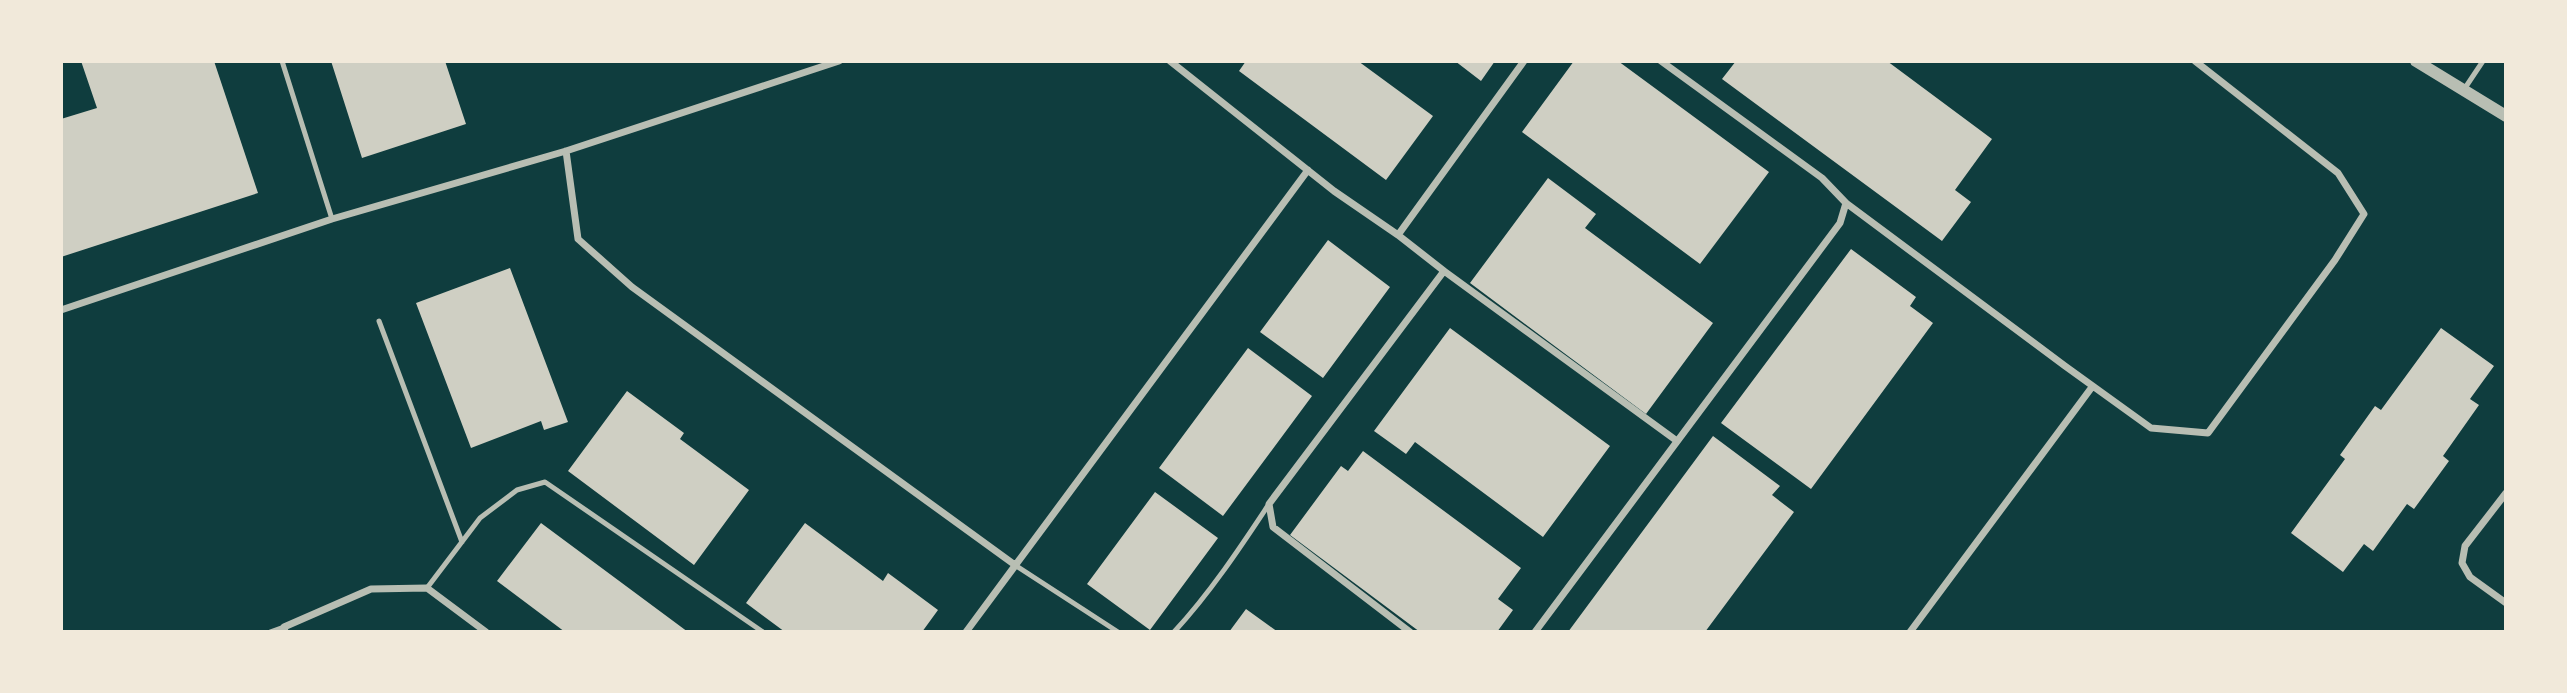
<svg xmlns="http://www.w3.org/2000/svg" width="2567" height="693" font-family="'Roboto Condensed',sans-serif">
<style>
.building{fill:#cfcfc3}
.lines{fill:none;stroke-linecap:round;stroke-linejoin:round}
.service{stroke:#b8beb3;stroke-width:5}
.minor{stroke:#b8beb3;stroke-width:7}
.tertiary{stroke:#b8beb3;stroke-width:12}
</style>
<rect width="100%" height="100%" fill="#0f3d3e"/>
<path class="building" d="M81,61H214L258,193L61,257V119L97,108Z
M331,61H445L466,124L362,158Z
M1246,61H1358L1433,116L1386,180L1239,71Z
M1455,61H1495L1481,81Z
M1574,61H1618L1769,172L1700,264L1522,132Z
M1736,61H1887L1992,139L1955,190L1971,202L1942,241L1722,79Z
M1548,178L1596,214L1585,228L1713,323L1646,414L1470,283Z
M1328,240L1390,287L1323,378L1260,332Z
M1851,249L1916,297L1910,306L1933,323L1811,489L1721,423Z
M510,268L568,422L544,430L541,421L471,448L416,303Z
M1450,328L1610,446L1543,537L1415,442L1406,454L1374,431Z
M2441,328L2494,366L2470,399L2479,405L2443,456L2449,461L2414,509L2407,504L2373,551L2364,544L2343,572L2291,533L2345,459L2340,455L2375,406L2381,410Z
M1248,348L1312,396L1223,516L1159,468Z
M627,391L684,433L680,439L749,490L694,565L568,471Z
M1713,436L1780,486L1772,495L1794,512L1705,632H1568Z
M1363,451L1521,568L1498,599L1513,610L1497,632H1420L1290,535L1341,466L1348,471Z
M1155,492L1218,538L1150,630L1087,584Z
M541,523L688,632H565L497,581Z
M805,523L883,581L888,573L938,610L922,632H785L746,603Z
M1246,609L1278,632H1229Z"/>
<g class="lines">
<path class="service" d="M282,61L332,219
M2465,88L2483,61
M379,321L462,542
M1015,565L1118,632
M427,588L480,518L517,490L545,482L763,632
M270,632L284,627
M1174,632C1210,593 1240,548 1269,504"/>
<path class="minor" d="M1170,61L1334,191L1398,235L1524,61
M566,151L578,239L632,287L1015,565
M1846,203L2065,366L2151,428L2208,433L2335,260L2364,214L2338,173L2195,61
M1398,235L1444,271L1269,504L1273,527L1410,632
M1444,271L1677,441
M61,310L332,219L566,151L839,61
M2506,493L2465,546L2462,563L2470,577L2506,603
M285,632L284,627L371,589L427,588L486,632
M966,632L1308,170
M1535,632L1840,223L1846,203L1822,178L1661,61
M1910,632L2092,387"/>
<path class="tertiary" d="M2416,61L2506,116"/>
</g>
<rect width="2567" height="693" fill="none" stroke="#f1e9da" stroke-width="126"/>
</svg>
